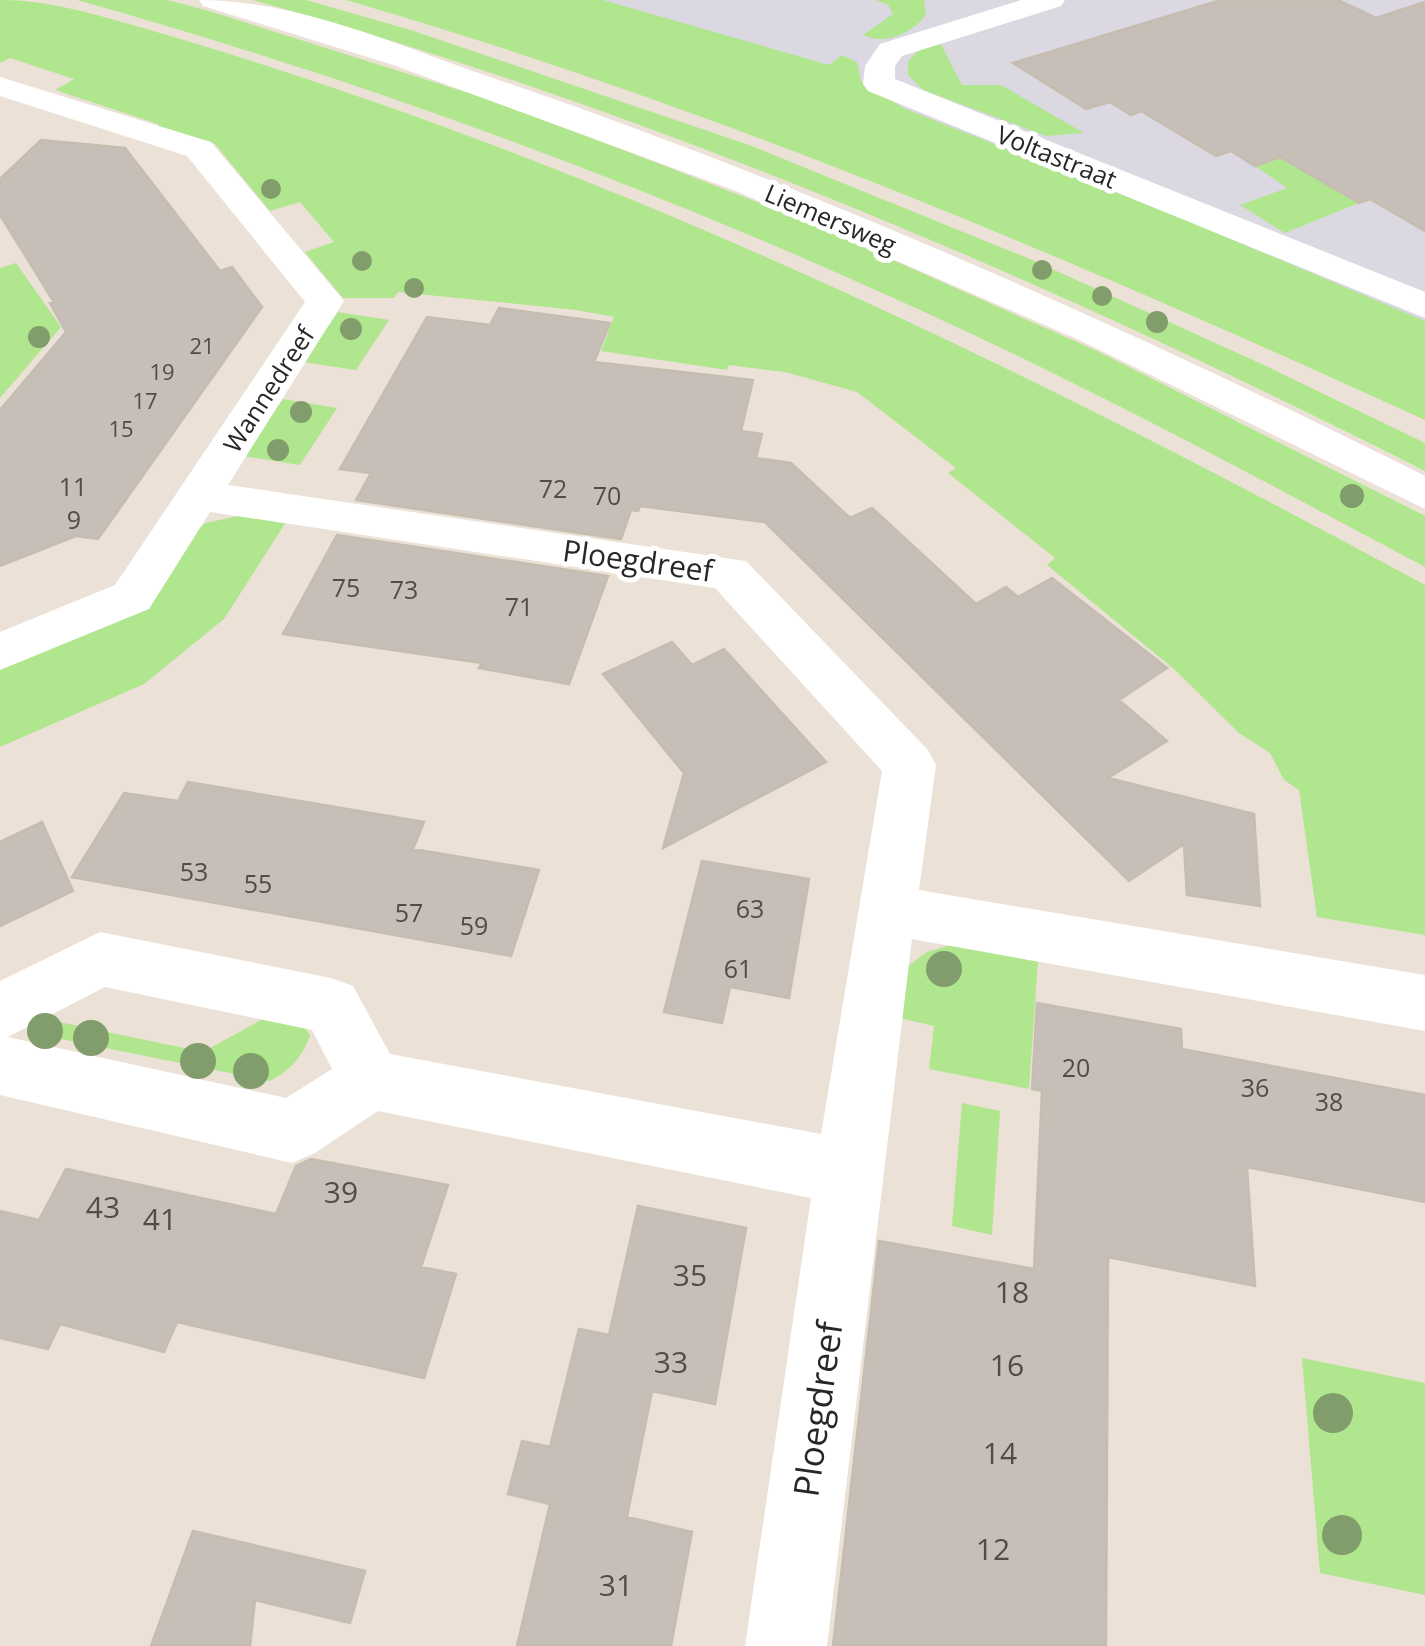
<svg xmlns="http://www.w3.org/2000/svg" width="1425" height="1646" font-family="'Open Sans',sans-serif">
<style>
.industrial{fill:#dbd8e2}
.green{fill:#b0e68e}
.building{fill:#c6beb7;stroke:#c6bdb1;stroke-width:2.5}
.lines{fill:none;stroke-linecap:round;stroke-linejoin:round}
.minor{fill:#fff;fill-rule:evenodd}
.secondary{fill:#fff;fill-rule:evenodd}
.tree{fill:#809d6b}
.labels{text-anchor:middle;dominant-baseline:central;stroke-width:10;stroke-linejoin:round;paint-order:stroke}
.far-number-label{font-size:22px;fill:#4f4d4b}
.far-street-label{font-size:25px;fill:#272727;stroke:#fff}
.number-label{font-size:25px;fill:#4f4d4b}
.street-label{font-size:30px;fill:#272727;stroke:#fff}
.near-number-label{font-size:30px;fill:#4f4d4b}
.near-street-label{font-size:35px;fill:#272727;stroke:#fff}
</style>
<rect width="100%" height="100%" fill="#ebe1d6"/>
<path class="industrial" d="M390,0H1425V406L944,192Z"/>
<path class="green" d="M0,0C48,0 90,13 136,26C199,44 260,63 322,84C707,213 1069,392 1425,585V935L1317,917L1299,790L1284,780L1270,753L1239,733L1174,669L1047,565L1055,558L948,473L956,468L857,392L785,372L729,365L727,370L601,351L614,317L576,310L398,292L394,298H343L305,252L334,242L300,202L270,211L215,144C198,137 179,139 160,133L158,124L55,90L74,79L10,58L0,63Z
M77,0H167L209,11L500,103L657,163L798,218L1095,350L1425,516V567C1258,478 1092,388 920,310C647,185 366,81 77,0Z
M253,0H306L414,31L749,145L1030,259L1264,365L1425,443V471C1050,281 659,113 253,0Z
M346,0H603L829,65L842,55L857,62L861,81L903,108L1188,221L1425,321V420C1070,258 722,109 346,0Z
M876,0H924L926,15C912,33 885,46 863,35L893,14L888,5Z
M941,44L962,85H1001L1084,133L1046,136L923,90L908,75V61L919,50Z
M1280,157L1359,203L1285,233L1240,205L1287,188L1255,166Z
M16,263L61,327L0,398V268Z
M338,312L389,320L356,370L303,362Z
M283,399L337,408L300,465L243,456Z
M242,515L286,522L224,619L144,684L0,747V670L206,523Z
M954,944L1038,961L1029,1089L929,1069L934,1026L900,1018L908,966L927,952Z
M268,1016L303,1024L310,1036C301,1058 291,1070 270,1081L31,1033L40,1018L203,1052Z
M962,1103L1000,1111L992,1235L952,1226Z
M1302,1358L1425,1383V1595L1320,1573Z"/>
<path class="building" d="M1221,0H1338L1376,18L1425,2V231L1370,199L1359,203L1280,157L1255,166L1231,151L1216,156L1141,111L1131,115L1110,102L1086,109L1013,63Z
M41,140L125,148L220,271L232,267L262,307L98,539L76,536L0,566V410L66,332L50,303L54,302L0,215V179Z
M499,308L610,323L594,362L753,380L741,431L762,434L756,458L791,463L850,518L872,508L976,604L1006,587L1018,597L1052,578L1167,668L1119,700L1167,741L1108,778L1254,814L1260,906L1187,895L1184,844L1129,881L765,522L640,506L638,511L631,510L621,539L356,500L371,473L340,469L427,317L490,325Z
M337,535L608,576L569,684L479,668L482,663L283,634Z
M672,642L692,665L724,649L826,762L663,848L684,773L603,674Z
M188,782L424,822L413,849L539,870L511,956L72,877L124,793L178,801Z
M42,822L73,891L0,926V842Z
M702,861L809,879L789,998L730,987L722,1023L664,1012Z
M1037,1003L1181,1029L1182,1049L1425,1095V1202L1247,1167L1255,1286L1108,1257L1106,1646H833L879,1241L1034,1269L1042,1091L1032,1089Z
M311,1159L448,1185L421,1267L456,1274L424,1378L177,1322L164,1352L60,1324L48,1349L0,1338V1211L39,1220L66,1169L276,1214L296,1166Z
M638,1206L746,1228L715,1404L652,1391L627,1517L692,1532L671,1646H517L550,1504L508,1494L522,1441L550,1447L579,1329L609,1335Z
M193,1531L365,1571L350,1623L255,1600L250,1646H151Z"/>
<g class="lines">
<path class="minor" d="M1021,0H1065L1061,6L902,56L895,66V79L1425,292V318L868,91L863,84L865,66L880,44Z
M0,77L211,142L344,301L228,485L746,561L928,750L936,765L919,890L1425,975V1031L912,939L827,1646H745L811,1198L378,1111L315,1153L292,1163L0,1095V981L100,932L331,978L353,986L390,1054L821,1134L882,771L715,588L210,512L149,609L0,670V632L115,585L305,302L187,156L0,96ZM105,987L312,1030L332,1069L286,1098L8,1037Z"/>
<path class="secondary" d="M199,0C300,0 401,47 496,79C815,188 1123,325 1425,476V509L1077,339L736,191L393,65L203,6Z"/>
</g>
<g class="tree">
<circle cx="271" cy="189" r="10"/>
<circle cx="362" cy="261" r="10"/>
<circle cx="1042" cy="270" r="10"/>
<circle cx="414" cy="288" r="10"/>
<circle cx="1102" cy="296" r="10"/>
<circle cx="1157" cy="322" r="11"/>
<circle cx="351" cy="329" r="11"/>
<circle cx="39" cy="337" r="11"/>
<circle cx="301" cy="412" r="11"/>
<circle cx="278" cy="450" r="11"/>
<circle cx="1352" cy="496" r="12"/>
<circle cx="944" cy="969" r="18"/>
<circle cx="45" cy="1031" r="18"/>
<circle cx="91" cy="1038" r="18"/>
<circle cx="198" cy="1061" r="18"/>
<circle cx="251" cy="1071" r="18"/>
<circle cx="1333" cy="1413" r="20"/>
<circle cx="1342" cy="1535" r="20"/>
</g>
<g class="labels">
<g class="far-number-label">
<text x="202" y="345">21</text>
<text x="162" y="371">19</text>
<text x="145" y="400">17</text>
<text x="121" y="428">15</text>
</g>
<g class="far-street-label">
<text transform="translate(1057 156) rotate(22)">Voltastraat</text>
<text transform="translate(831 218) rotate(23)">Liemersweg</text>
<text transform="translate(268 389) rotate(-57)">Wannedreef</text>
</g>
<g class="number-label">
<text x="73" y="486">11</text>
<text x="553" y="488">72</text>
<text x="607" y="495">70</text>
<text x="74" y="519">9</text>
<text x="346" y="587">75</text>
<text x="404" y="589">73</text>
<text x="519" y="606">71</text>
<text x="194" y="871">53</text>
<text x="258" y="883">55</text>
<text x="750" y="908">63</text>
<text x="409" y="912">57</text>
<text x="474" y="925">59</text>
<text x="738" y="968">61</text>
<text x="1076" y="1067">20</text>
<text x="1255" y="1087">36</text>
<text x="1329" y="1101">38</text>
</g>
<g class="street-label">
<text transform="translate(638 560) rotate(8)">Ploegdreef</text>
</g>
<g class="near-number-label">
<text x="341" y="1191">39</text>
<text x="103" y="1206">43</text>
<text x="160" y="1218">41</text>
<text x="690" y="1274">35</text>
<text x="1012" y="1291">18</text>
<text x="671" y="1361">33</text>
<text x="1007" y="1364">16</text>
<text x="1000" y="1452">14</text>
<text x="993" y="1548">12</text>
<text x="616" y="1584">31</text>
</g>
<g class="near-street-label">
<text transform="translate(817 1409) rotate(-82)">Ploegdreef</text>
</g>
</g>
</svg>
